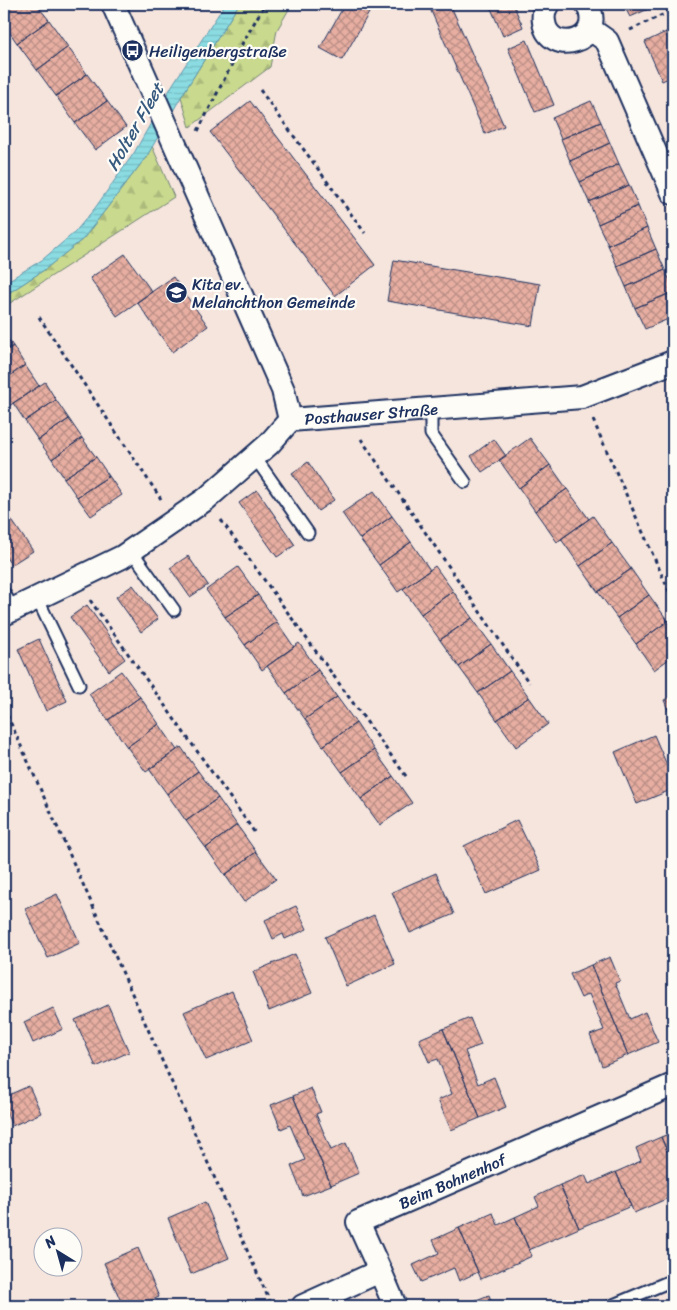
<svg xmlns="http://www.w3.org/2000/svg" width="677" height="1310" font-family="Sriracha,sans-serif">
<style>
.forest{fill:url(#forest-firs);stroke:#728476}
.water{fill:url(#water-rules);stroke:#5e97ad}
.building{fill:url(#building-cross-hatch);stroke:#1b2f5e}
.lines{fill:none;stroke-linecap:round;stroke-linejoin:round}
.lane-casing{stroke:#1b2f5e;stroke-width:15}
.street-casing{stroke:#1b2f5e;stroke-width:26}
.path{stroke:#1b2f5e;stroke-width:3;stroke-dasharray:4 4;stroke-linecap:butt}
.lane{stroke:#fdfcf7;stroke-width:11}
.street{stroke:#fdfcf7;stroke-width:22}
.labels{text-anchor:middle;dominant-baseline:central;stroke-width:4.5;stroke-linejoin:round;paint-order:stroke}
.poi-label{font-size:16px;fill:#1b2f5e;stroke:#fdfcf7;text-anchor:start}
.street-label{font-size:16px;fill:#1b2f5e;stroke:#fdfcf7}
.water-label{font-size:18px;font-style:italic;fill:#375a7f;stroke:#fdfcf7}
</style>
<defs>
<pattern id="forest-firs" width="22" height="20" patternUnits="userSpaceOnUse" patternTransform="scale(1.25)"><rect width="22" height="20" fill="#c9d98d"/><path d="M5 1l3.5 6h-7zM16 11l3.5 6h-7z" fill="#acbb7c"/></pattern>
<pattern id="water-rules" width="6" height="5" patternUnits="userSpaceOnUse" patternTransform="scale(1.25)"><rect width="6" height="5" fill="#8bdce2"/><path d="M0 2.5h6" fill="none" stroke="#77bdc4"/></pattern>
<pattern id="building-cross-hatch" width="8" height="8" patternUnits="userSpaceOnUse" patternTransform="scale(1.25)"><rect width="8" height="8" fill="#e7aea1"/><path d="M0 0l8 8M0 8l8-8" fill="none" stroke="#ba8e86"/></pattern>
</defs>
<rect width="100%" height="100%" fill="#f6e5dd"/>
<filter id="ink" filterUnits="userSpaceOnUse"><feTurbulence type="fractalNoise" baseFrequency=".02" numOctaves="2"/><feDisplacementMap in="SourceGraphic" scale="10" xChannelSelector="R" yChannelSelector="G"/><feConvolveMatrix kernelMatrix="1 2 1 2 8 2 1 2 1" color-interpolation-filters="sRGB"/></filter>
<g filter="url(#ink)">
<path class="forest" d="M239,4H292L277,30L270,67L190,127L181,97Z
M152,146L174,197L4,307V296L44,270L83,239L147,156Z"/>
<path class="water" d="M225,4H239L181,97L147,156L83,239L44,270L4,296V283L42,260L75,232L95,208L134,153L173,84Z"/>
<path class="building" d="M4,4H15L4,12Z
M15,4H36L49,20L17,43L4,24V12Z
M345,4H374L342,60L320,48Z
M428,4H450L504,126L485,134Z
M489,4H513L523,27L503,36Z
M623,4H660L630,17Z
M49,20L68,47L37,70L17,43Z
M673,29V49L666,32Z
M666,32L673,49V76L662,81L645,42Z
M527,40L554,105L535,112L508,48Z
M68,47L87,74L56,96L37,70Z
M87,74L107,101L75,123L56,96Z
M107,101L126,127L95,150L75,123Z
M250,101L375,265L335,296L210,132Z
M591,101L601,122L561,139L552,118Z
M601,122L610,143L570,161L561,139Z
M610,143L619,164L580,182L570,161Z
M619,164L629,185L589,202L580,182Z
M629,185L638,206L598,224L589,202Z
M638,206L647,228L608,245L598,224Z
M647,228L656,249L617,266L608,245Z
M656,249L665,270L626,287L617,266Z
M125,254L152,292L117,316L90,278Z
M394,260L540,284L533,326L387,301Z
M665,270L673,287V292L635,308L626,287Z
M173,277L208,326L172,352L137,302Z
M673,292V317L645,329L635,308Z
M4,334L13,346L4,352Z
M13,346L25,365L4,380V352Z
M25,365L39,386L6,408L4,405V380Z
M45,382L56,400L25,421L13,403Z
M673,399V413L668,401Z
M56,400L69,419L38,440L25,421Z
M69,419L82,438L52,459L38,440Z
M82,438L96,457L64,478L52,459Z
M530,438L550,465L519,488L499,460Z
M494,439L506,456L482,472L471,456Z
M96,457L109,476L77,497L64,478Z
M308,462L334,500L318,511L292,473Z
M550,465L567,489L535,511L519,488Z
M109,476L122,495L91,516L77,497Z
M567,489L589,519L557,542L535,511Z
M257,490L295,545L277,557L239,503Z
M374,491L392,516L360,539L342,513Z
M4,509L33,551L11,565L4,554Z
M392,516L411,542L379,565L360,539Z
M593,516L612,543L580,566L561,539Z
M411,542L430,570L398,592L379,565Z
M612,543L631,569L598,592L580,566Z
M188,556L208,585L190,597L170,568Z
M435,566L453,591L421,614L403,589Z
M238,567L258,595L225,617L206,590Z
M631,569L649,595L617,618L598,592Z
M133,585L158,619L141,632L116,597Z
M453,591L472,618L440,640L421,614Z
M258,595L277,622L245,645L225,617Z
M649,595L668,621L636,644L617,618Z
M87,605L125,659L109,671L70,617Z
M472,618L491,644L459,667L440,640Z
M668,621L673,629V656L654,670L636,644Z
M277,622L294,647L262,670L245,645Z
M39,639L67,701L46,711L18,649Z
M299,643L318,670L286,693L267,666Z
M491,644L510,671L478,693L459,667Z
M318,670L337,697L305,719L286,693Z
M121,671L140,697L108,720L89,694Z
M510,671L529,697L497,720L478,693Z
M673,696V722L664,700Z
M140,697L159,724L127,747L108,720Z
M337,697L356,723L323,746L305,719Z
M529,697L548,724L516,747L497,720Z
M356,723L374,750L342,772L323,746Z
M159,724L177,750L146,772L127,747Z
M654,735L673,779V789L637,804L615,752Z
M181,747L198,771L167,794L149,769Z
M374,750L393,776L361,799L342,772Z
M198,771L218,798L186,821L167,794Z
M393,776L412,803L380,825L361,799Z
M218,798L237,825L206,848L186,821Z
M517,820L541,870L486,894L464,846Z
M237,825L256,852L225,875L206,848Z
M256,852L276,879L244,902L225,875Z
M436,873L454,914L410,933L392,892Z
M57,894L80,943L48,958L25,909Z
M296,906L307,929L285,939L283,934L273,939L265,920Z
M374,915L395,964L346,986L325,937Z
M295,954L312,993L269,1011L253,972Z
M610,957L620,981L615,983L630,1019L645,1012L658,1042L628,1055L591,965Z
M591,965L628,1055L602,1066L590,1035L604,1030L589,994L581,998L570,974Z
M232,991L253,1040L206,1060L184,1012Z
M108,1005L129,1052L96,1067L75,1020Z
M53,1008L63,1029L33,1043L24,1022Z
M470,1018L481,1045L465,1051L478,1084L494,1077L506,1107L480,1118L443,1029Z
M443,1029L480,1118L451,1130L438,1100L452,1094L438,1059L429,1062L419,1039Z
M29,1086L41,1113L12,1126L4,1107V1097Z
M311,1088L321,1112L316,1114L331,1150L346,1143L359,1173L331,1185L293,1096Z
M293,1096L331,1185L303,1196L291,1166L305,1160L290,1125L281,1129L271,1105Z
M673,1132V1165L661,1137Z
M661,1137L673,1165V1196L634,1213L616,1172L641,1161L636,1148Z
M616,1172L631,1206L579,1228L560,1185L585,1175L589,1184Z
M560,1185L579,1228L529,1250L515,1217L539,1206L535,1197Z
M205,1202L229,1258L191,1274L168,1218Z
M493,1213L498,1225L515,1217L532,1256L481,1279L459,1228Z
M459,1228L478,1272L459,1281L454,1268L421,1282L413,1265L439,1253L433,1240Z
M138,1248L159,1297L139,1306H123L104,1263Z
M489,1295L493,1306H461Z
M663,1302L665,1306H652Z"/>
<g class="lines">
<defs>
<path id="lane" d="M431,410V434L465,482
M254,456L308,533
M131,550L174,610
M4,593L13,609
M37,598L79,685
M611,1306L673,1280"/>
<g id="street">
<path d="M113,4L283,390L290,420"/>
<path d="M548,4C544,9 543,16 544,22C549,57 608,42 587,4"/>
<path d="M590,29L607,41L673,193"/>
<path id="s1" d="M4,614L122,557L206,499L269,444L290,420L582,397L673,362"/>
<path d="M380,1271L395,1306"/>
<path id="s2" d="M303,1306L380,1271L358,1222L673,1085"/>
</g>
</defs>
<use href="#lane" class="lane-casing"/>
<use href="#street" class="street-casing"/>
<path class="path" d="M630,30L673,10
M260,90L365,233
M198,131L242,44L265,4
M39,317L161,499
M593,420L673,600
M361,439L529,683
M221,520L408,779
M90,600L255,833
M4,708L272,1306"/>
<use href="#lane" class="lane"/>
<use href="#street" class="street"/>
</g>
</g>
<defs>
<symbol id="bus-disc" viewBox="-11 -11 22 22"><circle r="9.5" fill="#1b2f5e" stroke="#fdfcf7"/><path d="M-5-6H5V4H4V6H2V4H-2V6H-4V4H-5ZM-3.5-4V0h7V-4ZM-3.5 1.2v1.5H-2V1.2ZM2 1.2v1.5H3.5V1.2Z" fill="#fff"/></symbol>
<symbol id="school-disc" viewBox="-11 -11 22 22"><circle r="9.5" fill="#1b2f5e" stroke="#fdfcf7"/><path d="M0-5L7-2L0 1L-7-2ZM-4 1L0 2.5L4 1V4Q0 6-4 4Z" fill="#fff"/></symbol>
</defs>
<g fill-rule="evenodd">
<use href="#bus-disc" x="120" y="38" width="25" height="25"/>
<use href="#school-disc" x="164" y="280" width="25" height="25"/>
</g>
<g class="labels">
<g class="poi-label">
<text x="149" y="51">Heiligenbergstraße</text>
<text x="192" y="284">Kita ev.<tspan x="192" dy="18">Melanchthon Gemeinde</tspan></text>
</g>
<g class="street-label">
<text stroke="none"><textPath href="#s1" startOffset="430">Posthauser Straße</textPath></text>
<text stroke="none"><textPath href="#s2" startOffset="241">Beim Bohnenhof</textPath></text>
</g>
<g class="water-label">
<text transform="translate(135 127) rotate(-60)">Holter Fleet</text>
</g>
</g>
<rect width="677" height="1310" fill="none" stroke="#fdfcf7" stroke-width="20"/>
<rect x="10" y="10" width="657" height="1290" fill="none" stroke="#1b2f5e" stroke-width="2" filter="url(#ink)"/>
<g transform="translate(58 1252) rotate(323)"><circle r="24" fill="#fdfcf7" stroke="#a3aaba"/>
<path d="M0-4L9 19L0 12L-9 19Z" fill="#1b2f5e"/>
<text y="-8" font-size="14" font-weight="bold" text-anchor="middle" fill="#1b2f5e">N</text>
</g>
</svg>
